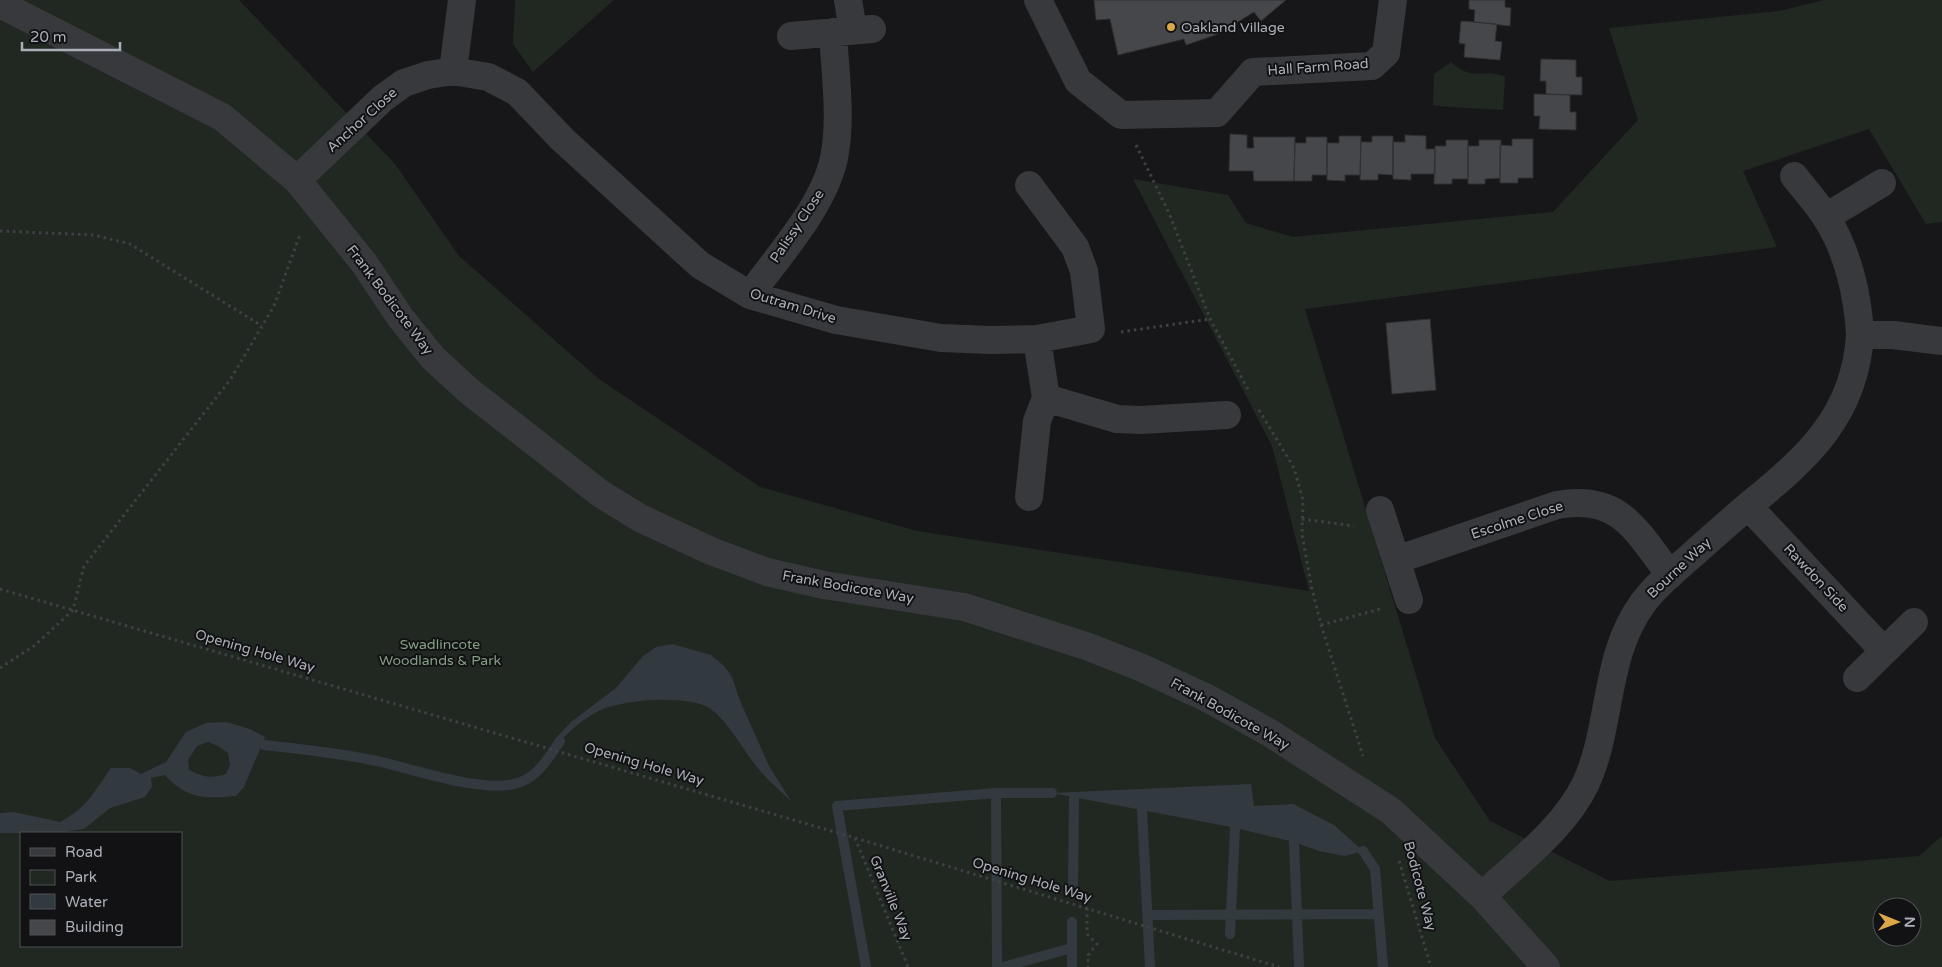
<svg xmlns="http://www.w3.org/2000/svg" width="1942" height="967" font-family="'Varela Round',sans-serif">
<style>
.green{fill:#212822;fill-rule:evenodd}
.water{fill:#323a40;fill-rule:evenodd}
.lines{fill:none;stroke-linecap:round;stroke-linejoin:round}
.stream{stroke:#323a40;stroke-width:10}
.building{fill:#46474b;stroke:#313134}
.path{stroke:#3f4044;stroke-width:3;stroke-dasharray:2.5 4;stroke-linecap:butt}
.minor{stroke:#38393d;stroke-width:28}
.poi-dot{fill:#dca74b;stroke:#121214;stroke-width:2}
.labels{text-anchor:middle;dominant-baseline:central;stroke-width:4;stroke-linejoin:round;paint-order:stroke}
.poi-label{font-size:14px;fill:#abafb7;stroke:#121214;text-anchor:start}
.street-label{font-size:14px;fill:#abafb7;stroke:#121214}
.park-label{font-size:14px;fill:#849f85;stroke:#121214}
</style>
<rect width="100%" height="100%" fill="#171719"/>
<path class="green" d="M0,0H239L395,164L459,256L599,379L760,487L917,531L1309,591L1272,446L1133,179L1228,195L1246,223L1293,237L1553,212L1638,120L1609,28L1779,11L1824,0H1942V222L1926,224L1869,129L1743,171L1777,247L1305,309L1435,738L1490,821L1610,881L1919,856L1942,836V967H0ZM21,833H181V946H21ZM1882,907H1912V937H1882Z
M515,0H614L533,72L513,44Z
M1451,62C1473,83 1484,67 1505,77L1503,110C1491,109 1438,107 1433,105L1434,74Z"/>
<path class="water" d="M672,644L711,655L724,666L732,677L740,701L769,766L791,801C778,789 764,777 754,763C740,745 729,723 711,709C690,694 622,699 599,711C584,718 572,729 560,741L557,737L571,722L616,688L643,656L656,647Z
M226,722L250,729L265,737L244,787L236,796C204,799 187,799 165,775L151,778L152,787L145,797L110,808L84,829L55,833H0V813L14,812L60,822C88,807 93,793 111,768H130L141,774L166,762L186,732L206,723ZM208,742L218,746L228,753L230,765L226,774C211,779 203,777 189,770L188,760L197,746Z
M1251,784L1254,806L1293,804L1334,825L1363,851L1345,856L1319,851L1294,842L1231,827L1052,793Z"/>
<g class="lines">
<path class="stream" d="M264,745C302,749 339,753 377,761C413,769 484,794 518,783C538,777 549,757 560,741
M996,793L997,967
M1142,810L1150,967
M1294,842L1299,967
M1363,851L1375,869L1383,967
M1073,887L1074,797
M1148,915L1378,914
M1230,934L1235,828
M866,967L837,806L996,793H1052
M1003,967L1072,948
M1072,967V922"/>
</g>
<path class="building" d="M1094,0H1286L1261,21L1254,12L1218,34L1186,45L1184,39L1118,55L1110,19L1096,20Z
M1469,0H1505V7L1511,8L1510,26L1474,22L1475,10L1469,9Z
M1461,21L1497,24L1495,41L1502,42L1500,60L1464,57L1465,44L1459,43Z
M1541,59L1576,60V77H1582V95L1546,94V81H1540Z
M1534,94L1570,95V112H1576V130L1539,129L1540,116H1534Z
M1230,134L1247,135V148H1254L1253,137H1295L1294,181H1254L1253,171H1229Z
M1405,135L1426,136V149H1435V174H1411V180L1393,179V142H1405Z
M1339,136H1361L1360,175H1345V181L1327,180V143H1339Z
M1372,136H1393V175L1378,174V180H1360L1361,142H1372Z
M1306,137H1327V175H1312V181H1294L1295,143H1306Z
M1512,139H1533V178H1518V183H1500V145L1512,146Z
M1446,140H1468V179H1452V184H1434L1435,146H1446Z
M1479,140H1501L1500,178L1485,179V184H1468V146H1479Z
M1430,319L1436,390L1392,394L1386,323Z"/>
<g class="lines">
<path class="path" d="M1136,145L1169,213L1210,319L1250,393
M0,231L94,235L130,244L262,326
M1121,332L1210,319
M1259,410L1294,468L1303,500L1302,534L1312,589L1321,625L1363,756
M1302,519L1354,526
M0,589L852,837L1279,967
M1321,625L1380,609
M0,668L34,646L73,610L84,566L230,380L274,306L299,237V233
M855,838L908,967
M1399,861L1431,967
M1087,908V934L1097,944L1088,955V967"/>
<path class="minor" d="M848,0L853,30
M1038,0L1078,81L1121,115L1217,113L1253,72L1372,66L1386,53L1393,0
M0,4L222,117L297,180L364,263L400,317L433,358L469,391L601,494L640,518L711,551L767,572L824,585L964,607L1086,646L1140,667L1207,698L1270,733L1391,811L1482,896L1546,967
M791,36L872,29
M453,71L488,77L517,92L562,139L700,265L750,295L836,320L941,338L990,340L1037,339L1091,329L1084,271L1075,247L1029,185
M1794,176C1805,190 1818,204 1827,219C1848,252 1858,296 1860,335H1893L1942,341
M297,180L383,98L404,83L428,75L453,71L462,0
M1826,217L1882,183
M750,295C778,256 824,206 834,158C842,118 835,73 833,32
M1046,398L1117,419L1141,420L1227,415
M1029,497L1037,421L1046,398L1037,339
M1748,506L1884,651
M1380,510L1409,600
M1396,560L1557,505C1620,494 1636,530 1670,575
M1857,678L1914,622
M1482,896C1518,862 1564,829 1586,783C1612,726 1604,655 1643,603C1656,585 1675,570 1691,556C1710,539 1729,522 1748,506C1807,458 1855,416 1860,335"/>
</g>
<circle class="poi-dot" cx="1171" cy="27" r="5"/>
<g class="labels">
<g class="poi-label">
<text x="1181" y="27">Oakland Village</text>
</g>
<g class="street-label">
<text transform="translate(1318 67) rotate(-4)">Hall Farm Road</text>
<text transform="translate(362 120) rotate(-42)">Anchor Close</text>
<text transform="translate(797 226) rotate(-56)">Palissy Close</text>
<text transform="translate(390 300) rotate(53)">Frank Bodicote Way</text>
<text transform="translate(793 306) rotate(17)">Outram Drive</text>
<text transform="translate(1517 520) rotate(-18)">Escolme Close</text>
<text transform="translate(1679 568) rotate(-43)">Bourne Way</text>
<text transform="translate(1816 578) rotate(47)">Rawdon Side</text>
<text transform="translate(848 587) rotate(10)">Frank Bodicote Way</text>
<text transform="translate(255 651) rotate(16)">Opening Hole Way</text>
<text transform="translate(1230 714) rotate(29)">Frank Bodicote Way</text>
<text transform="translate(644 764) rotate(16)">Opening Hole Way</text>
<text transform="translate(1032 880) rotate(17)">Opening Hole Way</text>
<text transform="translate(1420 886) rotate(75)">Bodicote Way</text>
<text transform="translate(891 898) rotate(68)">Granville Way</text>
</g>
<g class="park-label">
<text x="440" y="644">Swadlincote<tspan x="440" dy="16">Woodlands &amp; Park</tspan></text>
</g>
</g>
<rect x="20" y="832" width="162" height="115" fill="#121214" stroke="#4f5155"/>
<rect x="30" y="848" width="25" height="8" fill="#38393d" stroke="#4f5155"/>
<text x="65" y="857" font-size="15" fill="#abafb7">Road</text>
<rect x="30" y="870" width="25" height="15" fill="#212822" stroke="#4f5155"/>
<text x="65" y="882" font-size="15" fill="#abafb7">Park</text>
<rect x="30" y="894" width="25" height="15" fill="#323a40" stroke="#4f5155"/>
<text x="65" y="907" font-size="15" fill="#abafb7">Water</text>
<rect x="30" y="920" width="25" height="15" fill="#46474b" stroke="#4f5155"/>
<text x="65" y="932" font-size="15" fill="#abafb7">Building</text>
<g transform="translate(1897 922) rotate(91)"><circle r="24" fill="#121214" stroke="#4f5155"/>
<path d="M0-4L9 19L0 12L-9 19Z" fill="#dca74b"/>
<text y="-8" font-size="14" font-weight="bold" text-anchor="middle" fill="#abafb7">N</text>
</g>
<path d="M22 42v8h98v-8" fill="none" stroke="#abafb7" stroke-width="2.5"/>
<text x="30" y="42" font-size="15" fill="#abafb7" stroke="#121214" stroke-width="4" paint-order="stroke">20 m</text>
</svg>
